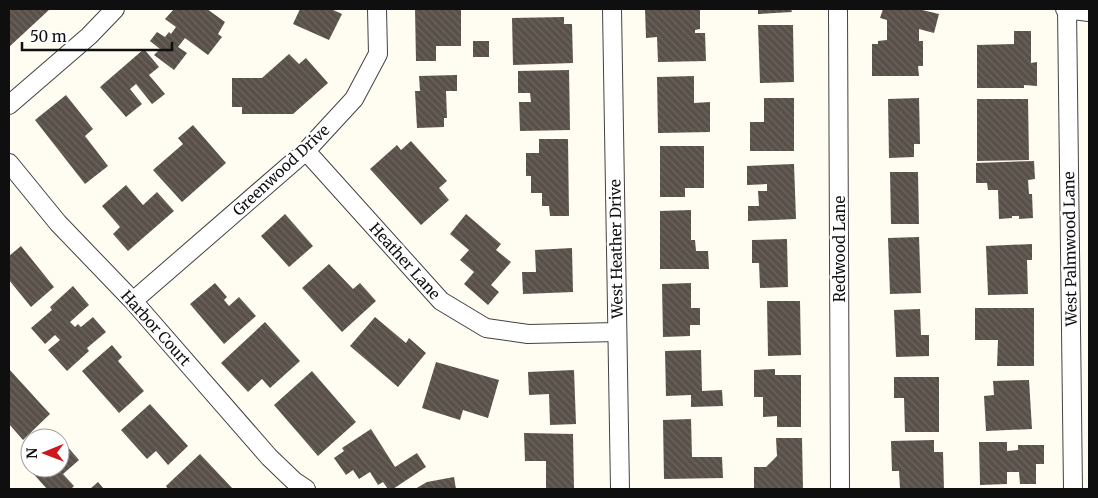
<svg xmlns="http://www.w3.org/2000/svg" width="1098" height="498" font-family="Merriweather,serif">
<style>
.building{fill:url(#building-back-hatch)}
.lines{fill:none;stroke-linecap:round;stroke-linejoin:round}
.minor-casing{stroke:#424242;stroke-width:20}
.minor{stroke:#fff;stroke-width:18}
.labels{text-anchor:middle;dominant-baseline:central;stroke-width:5;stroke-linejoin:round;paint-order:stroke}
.street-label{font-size:15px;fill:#0f0f0f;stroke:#fff}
</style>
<defs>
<pattern id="building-back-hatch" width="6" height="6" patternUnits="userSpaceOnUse" patternTransform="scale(1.25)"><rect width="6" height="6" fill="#59504a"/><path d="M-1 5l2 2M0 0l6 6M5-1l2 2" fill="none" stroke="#6c6560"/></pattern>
</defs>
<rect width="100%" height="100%" fill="#fffcf1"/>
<path class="building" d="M9,9H50L9,47Z
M174,9H207L225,22L218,34L222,37L208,55L185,38L178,47L187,53L174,70L154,55L160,49L150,41L157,32L165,37L169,32L171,34L176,27L165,19Z
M300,9H331L342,14L329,40L293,24Z
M415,9H461V46H436V61H416Z
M645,9H700V29L695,30V33H705L706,61L658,62L657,37L646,38Z
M758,9H791L792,12L758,14Z
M883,9H918L939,14L934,33L919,29V41H923V66H918L919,76H872V44H878V41L887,40V20L880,18Z
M564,17V24H572L573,63L513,65L512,18Z
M758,25H793L794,82L760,83Z
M1014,31H1031V63L1037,62V86L1024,85V88H977V45L1014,44Z
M473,41H489V57H473Z
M144,49L159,67L149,75L165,94L152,104L136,84L130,89L142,104L126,117L100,87Z
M289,54L299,64L306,58L328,83L293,114H242V107H232V78H262Z
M569,70L570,130L520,131L519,102H531L530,93H518V71Z
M457,75V91H446L447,118H444V127L417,128L415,91H420L419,76Z
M694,76V103L710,102V132L658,133L657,77Z
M66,95L93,129L85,136L108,166L85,184L35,120Z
M764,98H794V151H750V122H764Z
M919,98L920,144H914V157L889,158L888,99Z
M977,99H1028L1029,160L977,161Z
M193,125L226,163L182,202L153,170L183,144L178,138Z
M539,139H568L569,216H550L549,206H542V193H531V176H526V153H539Z
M411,141L447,181L439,188L449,200L421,225L370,169L397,145L401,150Z
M660,146H704V188H685V197H660Z
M1034,161L1035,179L1028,180L1029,194H1032L1033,218L1019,219V216H1012V218L999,219L998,190H988L987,183H976V163Z
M794,164L796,219L748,221V206H759L758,191H767V184L747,185V166Z
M890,172H918L919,224H891Z
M126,185L143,205L157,192L174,211L128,251L113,234L120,227L102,206Z
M691,210V240H695L696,251H708L709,269H660V211Z
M285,214L313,246L289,267L261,236Z
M466,214L501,244L496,250L511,262L491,285L499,292L488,305L464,284L474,272L460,260L469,250L450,234Z
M919,237L921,293L890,294L888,238Z
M787,239L788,287L760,288L759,263H752V240Z
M1032,244V260H1027L1028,294L988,295L986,246Z
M21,246L54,287L31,307L9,280V256Z
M572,248L573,292L523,294L522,272H536L535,250Z
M329,264L353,289L360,283L376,301L342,332L302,288Z
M215,283L227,297L224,300L229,306L239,297L256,316L224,344L190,304Z
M691,283V308H700V325H690V336L663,337L662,284Z
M73,286L89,305L70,322L75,327L78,324L81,327L93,317L106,332L87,348L89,351L67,371L48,350L60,340L55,335L45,344L31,328L52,310L50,307Z
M767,301H800L801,355L768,356Z
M975,308H1034V366H997L998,340H975Z
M920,309L921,335H929V356L896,357L894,310Z
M375,317L406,343L409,338L426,353L398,387L350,346Z
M265,322L300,361L270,388L262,379L248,392L221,363Z
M112,345L122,357L118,361L144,391L119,413L82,371Z
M701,350L702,391L722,390L723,406L691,407V395L666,396L665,351Z
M436,362L499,380L488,418L463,410L460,420L422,408Z
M9,369L50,414L23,440L9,424Z
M775,369V375H801V427H777V416L763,417V397H754V370Z
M574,370L576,424L550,425L549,394L529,395L528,372Z
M312,371L356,422L318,456L274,405Z
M894,377H939V432H905L904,398H894Z
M1029,380L1032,429L986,431L984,396L994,395L993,381Z
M150,404L188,446L168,465L156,451L147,459L121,430Z
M691,419L692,457H722L723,478L664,479L663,420Z
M371,429L395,467L417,453L426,467L393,489H388L383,482L378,485L370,472L359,479L353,470L346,475L334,458L344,451L342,448Z
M524,433L573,434L574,489H546V461H525Z
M60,438L79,460L63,474L74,486L71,489H47L22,461L30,454V468H60Z
M776,438H802L803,489H754V467H766L777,456Z
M934,440V452H943L944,489H900L899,471H892L891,441Z
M979,442H1007V451L1018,450V445H1044V464H1036V484H1020L1019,472H1007V484L980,485Z
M200,454L233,489H168L166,486Z
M454,477L456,489H415L427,482Z
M98,482L104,489H90Z"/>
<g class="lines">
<defs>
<path id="minor" d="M612,9L620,489
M838,9L840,489
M1065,9L1089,12
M1067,9L1073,489
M9,105L89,36L115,9
M306,151L441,301L486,328L528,334L617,332
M9,163L58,223L133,301L269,457L294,481L306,489
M133,301L306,151L354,99L378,54L377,9"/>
</defs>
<use href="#minor" class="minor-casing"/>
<use href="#minor" class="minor"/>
</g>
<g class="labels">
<g class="street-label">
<text transform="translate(281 170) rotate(-43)">Greenwood Drive</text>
<text transform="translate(616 249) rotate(-91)">West Heather Drive</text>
<text transform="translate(839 249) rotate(-90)">Redwood Lane</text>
<text transform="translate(1070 249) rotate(-91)">West Palmwood Lane</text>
<text transform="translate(405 261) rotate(48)">Heather Lane</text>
<text transform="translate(156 328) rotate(48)">Harbor Court</text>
</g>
</g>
<rect width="1098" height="498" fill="none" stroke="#0f0f0f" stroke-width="20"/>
<g transform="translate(45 453) rotate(269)"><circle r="24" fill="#ffffff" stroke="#9f9f9f"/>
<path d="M0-4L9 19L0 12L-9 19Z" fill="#d0161d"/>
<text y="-8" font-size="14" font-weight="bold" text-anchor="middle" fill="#0f0f0f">N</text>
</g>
<path d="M22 42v8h150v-8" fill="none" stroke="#0f0f0f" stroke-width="2.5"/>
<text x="30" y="42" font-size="15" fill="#0f0f0f" stroke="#ffffff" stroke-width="4" paint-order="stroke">50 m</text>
</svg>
